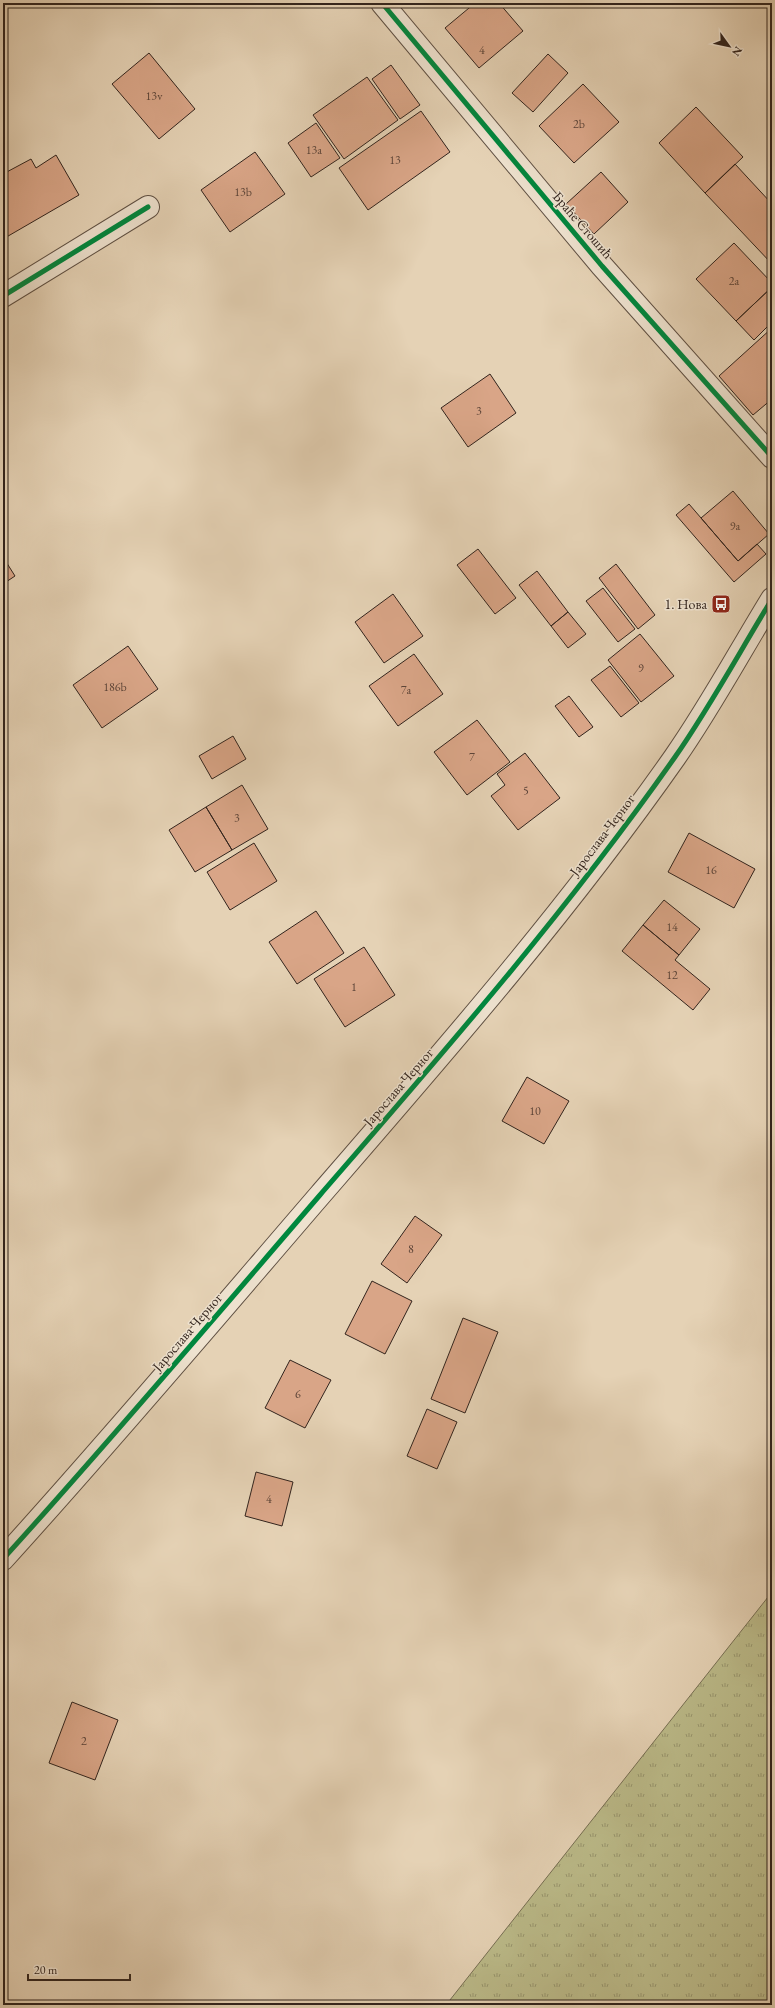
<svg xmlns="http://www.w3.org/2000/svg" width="775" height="2008" font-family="'EB Garamond',serif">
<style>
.grass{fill:url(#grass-tufts);stroke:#766f53}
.building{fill:#d9a587;stroke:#32241d}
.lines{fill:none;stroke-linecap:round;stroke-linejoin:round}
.minor-casing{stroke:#5f5043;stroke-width:24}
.minor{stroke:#eee2cf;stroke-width:22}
.cycleway-casing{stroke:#eee2cf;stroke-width:8}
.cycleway{stroke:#00873e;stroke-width:5}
.labels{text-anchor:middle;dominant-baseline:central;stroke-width:3;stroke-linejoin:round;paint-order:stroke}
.number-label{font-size:12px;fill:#5c4438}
.street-label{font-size:14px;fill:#32241d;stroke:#eee2cf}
.poi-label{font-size:14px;fill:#32241d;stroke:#eee2cf;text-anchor:end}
</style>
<defs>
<pattern id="grass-tufts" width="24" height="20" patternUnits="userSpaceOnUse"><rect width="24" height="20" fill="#bbba89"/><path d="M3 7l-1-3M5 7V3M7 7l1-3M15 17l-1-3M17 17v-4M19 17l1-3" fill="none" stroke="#99976f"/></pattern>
</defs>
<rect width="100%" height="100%" fill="#e5d2b5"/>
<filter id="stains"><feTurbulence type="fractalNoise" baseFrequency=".005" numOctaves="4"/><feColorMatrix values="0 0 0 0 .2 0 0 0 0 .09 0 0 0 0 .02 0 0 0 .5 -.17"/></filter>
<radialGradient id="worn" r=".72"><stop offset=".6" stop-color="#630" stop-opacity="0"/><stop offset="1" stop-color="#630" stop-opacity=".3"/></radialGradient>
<path class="grass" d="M772,1592V2005H446Z"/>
<path class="building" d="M475,3H499L523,31L479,68L445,28Z
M149,53L195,109L159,139L112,84Z
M548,54L568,73L533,112L512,93Z
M391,65L420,105L400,119L372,79Z
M367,77L398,120L344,159L313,115Z
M583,84L619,122L574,163L539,126Z
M696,107L743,157L705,193L659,143Z
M421,111L450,152L368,210L339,168Z
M316,123L340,158L311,177L288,143Z
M255,152L285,194L230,232L201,190Z
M56,155L79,195L3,239V174L31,159L36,168Z
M735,164L772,204V264L705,193Z
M601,172L628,202L594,234L566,204Z
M734,243L772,283V287L736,321L696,279Z
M772,287V322L754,340L736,321Z
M772,328V399L753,415L719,376Z
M490,374L516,413L468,447L441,408Z
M733,491L769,534L738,561L701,518Z
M689,504L738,561L757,544L766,554L734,582L676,515Z
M478,549L516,598L495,614L457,565Z
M3,557L15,576L3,584Z
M616,564L655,615L638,629L599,578Z
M537,571L568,612L551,626L519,585Z
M603,588L635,629L618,642L586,601Z
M393,594L423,636L384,663L355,622Z
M568,612L586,634L568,648L551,626Z
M640,634L674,676L641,702L608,660Z
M128,646L158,689L102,728L73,685Z
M414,654L443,694L398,726L369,686Z
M610,666L639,703L621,717L591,680Z
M569,696L593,727L579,737L555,706Z
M477,720L510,762L467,795L434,752Z
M233,736L246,759L212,779L199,756Z
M525,753L560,798L518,830L491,796L505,785L497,774Z
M242,785L268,829L232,850L206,807Z
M206,807L232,850L195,872L169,830Z
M689,833L755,869L734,908L668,872Z
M254,843L277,881L230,910L207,872Z
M664,900L700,929L679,955L643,925Z
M316,911L344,953L297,984L269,942Z
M643,925L679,955L675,960L710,989L693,1010L622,951Z
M364,947L395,995L345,1027L314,979Z
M527,1077L569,1101L544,1144L502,1121Z
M415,1216L442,1235L407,1283L381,1264Z
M372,1281L412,1301L385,1354L345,1334Z
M463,1318L498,1332L465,1413L431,1399Z
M290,1360L331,1380L305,1428L265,1408Z
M427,1409L457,1422L437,1469L407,1456Z
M256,1472L293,1482L282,1526L245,1516Z
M72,1702L118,1720L95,1780L49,1763Z"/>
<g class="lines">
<defs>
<path id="minor" d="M382,3L602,266L772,457
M3,296L148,207
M3,1559C111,1440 215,1317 320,1195C443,1053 567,911 675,757C710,707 740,651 772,599"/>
</defs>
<use href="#minor" class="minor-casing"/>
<use href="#minor" class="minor"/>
<defs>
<path id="cycleway" d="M382,3L602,266L772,457
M3,296L148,207
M3,1559C111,1440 215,1317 320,1195C443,1053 567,911 675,757C710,707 740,651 772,599"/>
</defs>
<use href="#cycleway" class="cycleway-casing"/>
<use href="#cycleway" class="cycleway"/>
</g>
<defs>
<symbol id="bus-square" viewBox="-11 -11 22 22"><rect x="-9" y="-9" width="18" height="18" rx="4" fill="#8f2418" stroke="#eee2cf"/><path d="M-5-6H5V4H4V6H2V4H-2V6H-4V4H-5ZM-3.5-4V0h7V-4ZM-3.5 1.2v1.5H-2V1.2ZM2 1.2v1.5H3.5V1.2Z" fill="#fff"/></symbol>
</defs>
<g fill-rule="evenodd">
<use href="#bus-square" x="710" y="593" width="22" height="22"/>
</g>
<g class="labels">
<g class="number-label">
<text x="482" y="50">4</text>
<text x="154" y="96">13v</text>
<text x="579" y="124">2b</text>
<text x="314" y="150">13a</text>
<text x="395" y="160">13</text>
<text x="243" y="192">13b</text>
<text x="734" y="281">2a</text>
<text x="479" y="411">3</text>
<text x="735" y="526">9a</text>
<text x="641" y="668">9</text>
<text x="115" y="687">186b</text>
<text x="406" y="690">7a</text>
<text x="472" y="757">7</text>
<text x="526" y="790">5</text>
<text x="237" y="818">3</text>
<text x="711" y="870">16</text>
<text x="672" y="927">14</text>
<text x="672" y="975">12</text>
<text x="354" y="987">1</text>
<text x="535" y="1111">10</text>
<text x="411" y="1249">8</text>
<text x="298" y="1394">6</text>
<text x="269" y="1499">4</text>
<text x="84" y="1741">2</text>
</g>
<g class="street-label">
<text transform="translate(583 225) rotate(49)">Браће Стошић</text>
<text transform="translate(602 835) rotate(-53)">Јарослава Черног</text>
<text transform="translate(398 1087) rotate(-49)">Јарослава Черног</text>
<text transform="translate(187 1332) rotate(-49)">Јарослава Черног</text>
</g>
<g class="poi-label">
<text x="707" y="604">1. Нова</text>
</g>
</g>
<rect width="775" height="2008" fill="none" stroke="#e5d2b5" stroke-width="16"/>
<rect x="4" y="4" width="767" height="2000" fill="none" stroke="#32241d" stroke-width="2"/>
<rect x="8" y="8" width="759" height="1992" fill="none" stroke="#32241d"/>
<g transform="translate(729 46) rotate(123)" stroke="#eee2cf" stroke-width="3" paint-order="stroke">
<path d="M0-3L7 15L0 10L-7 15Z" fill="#32241d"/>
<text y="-6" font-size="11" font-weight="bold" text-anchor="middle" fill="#32241d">N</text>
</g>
<path d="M28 1974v6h102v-6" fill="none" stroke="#32241d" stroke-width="2"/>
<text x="34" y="1974" font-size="12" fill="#32241d" stroke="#eee2cf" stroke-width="3" paint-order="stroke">20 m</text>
<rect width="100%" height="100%" filter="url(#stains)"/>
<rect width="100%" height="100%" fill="url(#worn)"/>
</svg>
